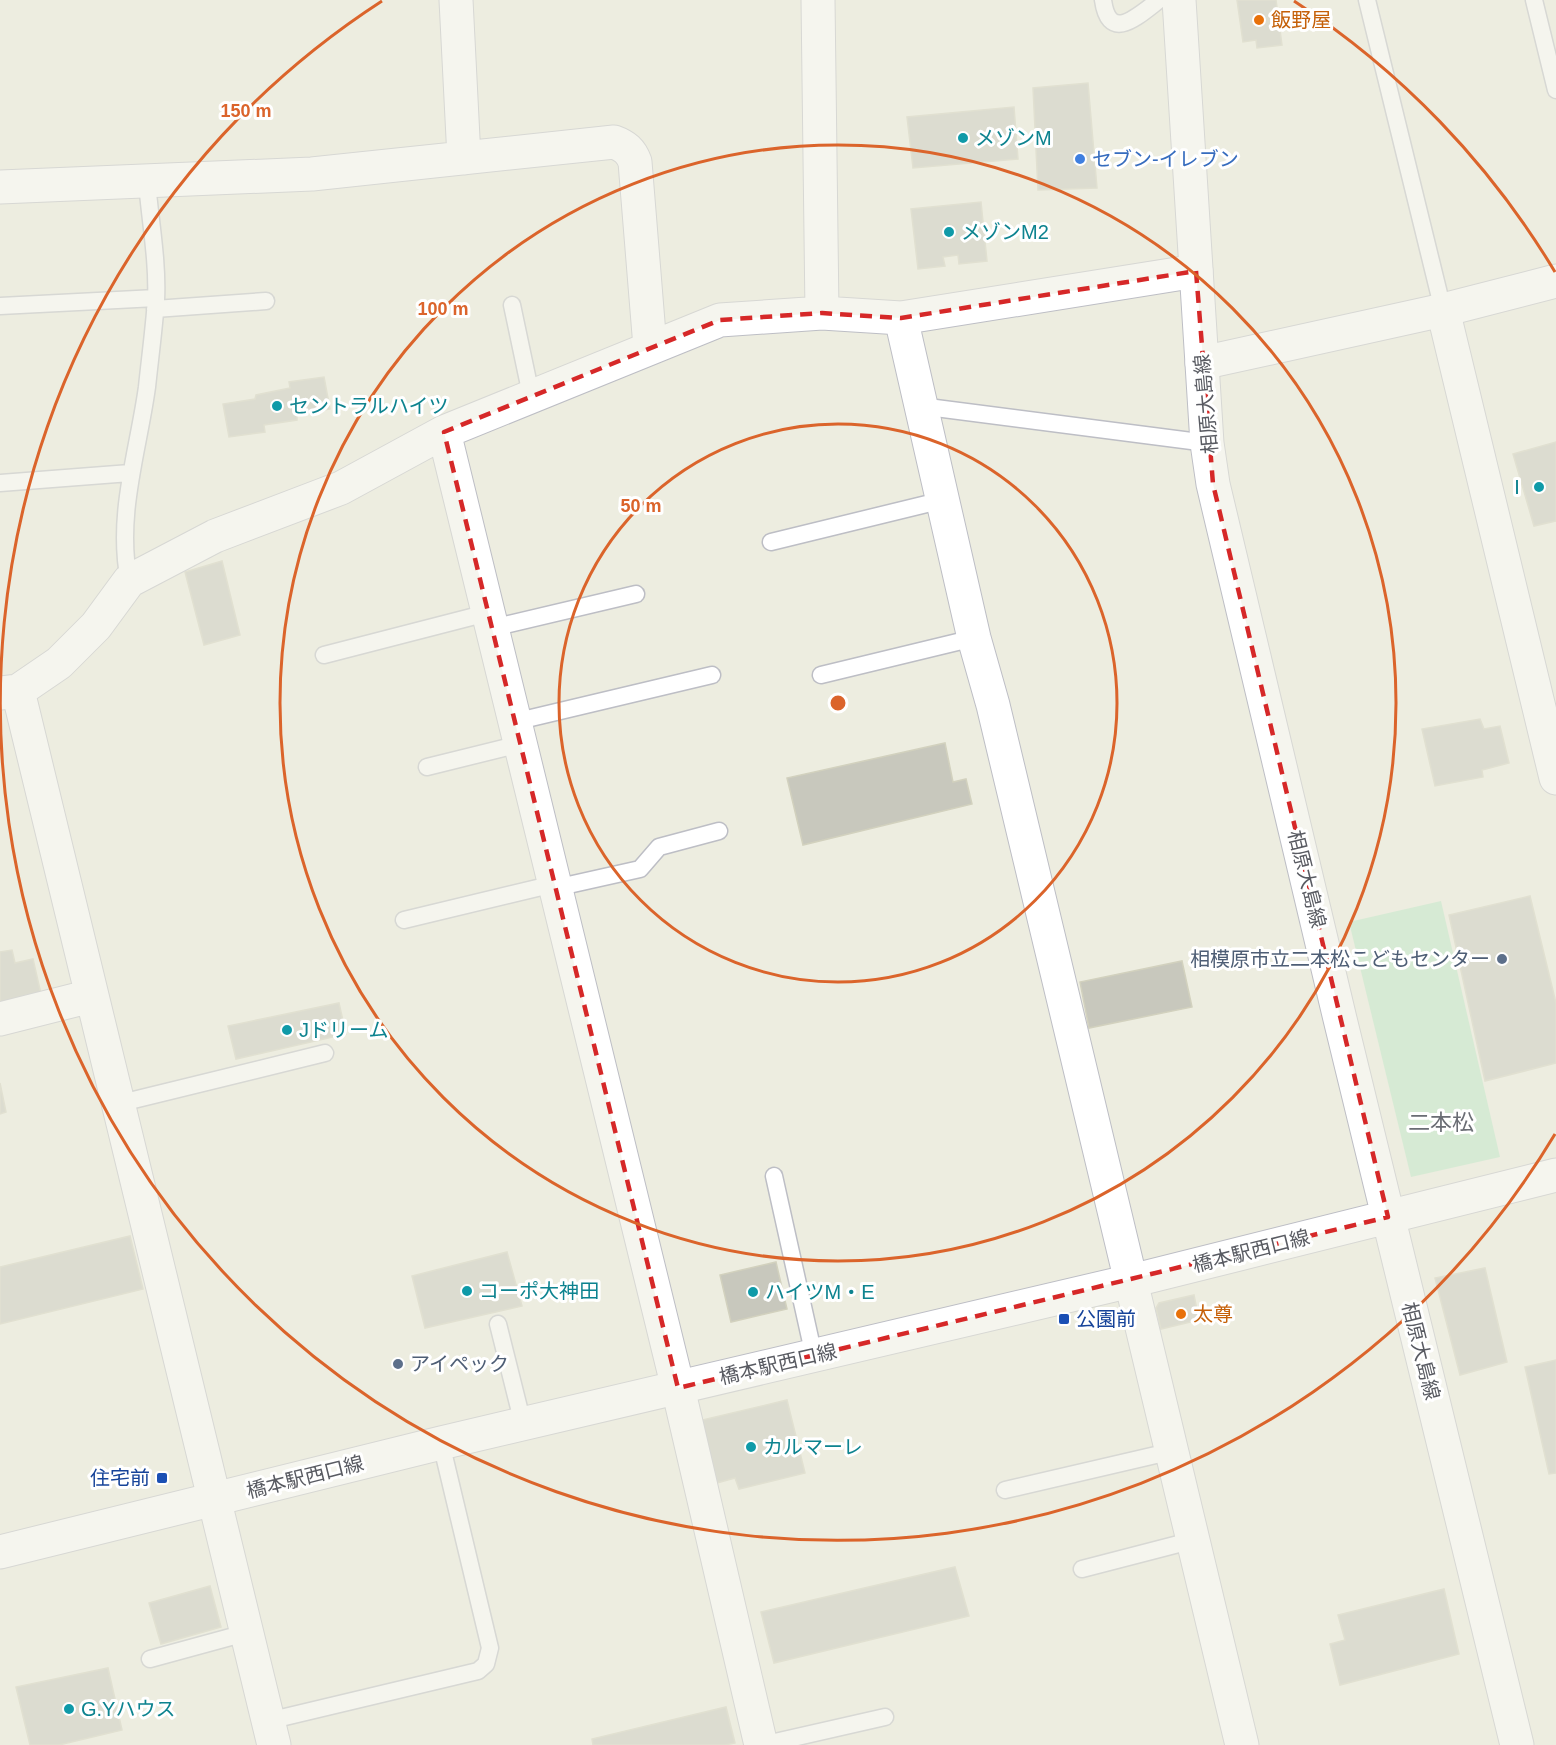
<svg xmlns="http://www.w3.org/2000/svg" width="1556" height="1745" font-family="Helvetica,'Noto Sans JP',sans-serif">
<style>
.green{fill:#bbe7c5}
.building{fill:#c8c8bd;stroke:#d2d1be;stroke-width:1.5}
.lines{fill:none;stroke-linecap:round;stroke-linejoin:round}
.service-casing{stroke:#bdbec5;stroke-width:19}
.minor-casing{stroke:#bdbec5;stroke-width:35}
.tertiary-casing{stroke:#bdbec5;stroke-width:35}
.service{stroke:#fff;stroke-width:16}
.minor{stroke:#fff;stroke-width:33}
.tertiary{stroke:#fff;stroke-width:33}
.marked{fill:none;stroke:#d62828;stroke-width:4.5;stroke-dasharray:12 8;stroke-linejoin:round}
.ring{fill:none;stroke:#db642b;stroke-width:3}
.food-dot{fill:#e8710a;stroke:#fff;stroke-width:2}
.culture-dot{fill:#0f9aa8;stroke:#fff;stroke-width:2}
.shop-dot{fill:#3f7fe0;stroke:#fff;stroke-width:2}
.service-dot{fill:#5c6f8a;stroke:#fff;stroke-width:2}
.transit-dot{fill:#1a4fb4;stroke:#fff;stroke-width:2}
.labels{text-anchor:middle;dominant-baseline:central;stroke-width:6;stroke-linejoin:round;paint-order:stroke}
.food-label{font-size:20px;fill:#c56008;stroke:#fff;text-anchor:start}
.culture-label{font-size:20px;fill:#0d838f;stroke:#fff;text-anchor:start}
.shop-label{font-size:20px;fill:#366cbe;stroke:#fff;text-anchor:start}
.street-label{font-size:20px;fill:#595b62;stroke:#fff}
.service-label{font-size:20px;fill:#4e5e75;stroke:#fff;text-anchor:end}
.transit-label{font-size:20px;fill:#164399;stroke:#fff;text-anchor:start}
.quarter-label{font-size:22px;fill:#6a6d74;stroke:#fff}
.centre{fill:#db642b;stroke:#fff;stroke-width:3}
.ring-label{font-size:18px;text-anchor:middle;font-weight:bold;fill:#db642b;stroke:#fff;stroke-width:6;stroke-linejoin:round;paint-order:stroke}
</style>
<rect width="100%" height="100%" fill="#edede0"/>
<path class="green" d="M1441,901L1500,1157L1411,1177L1349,922Z"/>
<path class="building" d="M1237,0H1276L1282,45L1257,48L1256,40L1243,42Z
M1088,83L1097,188L1038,190L1033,88Z
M1014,107L1018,159L913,168L907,117Z
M981,202L987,261L959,264L958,255L943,257L945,266L918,269L911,209Z
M324,377L330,409L297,415V420L264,425L265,432L229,437L223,404L255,399L256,395L290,388L289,382Z
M1556,442V521L1534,526L1513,454Z
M222,561L240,635L204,645L185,572Z
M1480,719L1484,729L1500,726L1509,763L1482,770L1483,777L1435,786L1422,729Z
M945,743L953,782L966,779L972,804L803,845L787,778Z
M1530,896L1556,1003V1063L1485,1081L1449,915Z
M12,950L15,963L33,959L41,994L0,1004V952Z
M1182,961L1192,1007L1089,1028L1080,982Z
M339,1003L346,1034L236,1059L228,1026Z
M0,1083L6,1112L0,1114Z
M130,1236L143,1289L0,1324V1267Z
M507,1252L522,1306L425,1328L412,1276Z
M776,1262L787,1309L731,1322L720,1275Z
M1485,1268L1507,1362L1460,1375L1435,1278Z
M1194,1295L1199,1320L1161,1329L1156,1308L1159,1303Z
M1556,1360V1473L1549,1474L1525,1367Z
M787,1400L805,1473L739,1489L735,1478L713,1484L698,1421Z
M955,1567L969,1616L774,1663L761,1612Z
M210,1586L221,1627L161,1644L149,1603Z
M1444,1589L1459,1654L1340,1685L1330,1644L1345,1640L1338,1615Z
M108,1668L122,1730L59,1745H30L16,1687Z
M726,1707L735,1743L725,1745H593L592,1739Z"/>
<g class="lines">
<defs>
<path id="service" d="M1103,0C1109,44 1138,16 1159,0
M1367,0L1443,310
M1534,0L1556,90
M512,305L531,395
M0,306L156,298
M155,309L266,301
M920,406L1207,443
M0,483L130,473
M771,542L943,500
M129,581C116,515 138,452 147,387C150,358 154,329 156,300C158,262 150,220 147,182
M492,628L636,594
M324,655L487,613
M821,675L974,638
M514,722L712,675
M427,767L520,744
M555,888L640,869L659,847L719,831
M404,920L554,884
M117,1104L325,1053
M774,1176L814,1356
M498,1324L523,1424
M1005,1490L1173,1451
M1082,1569L1194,1540
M150,1659L249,1632
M268,1721L478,1671L486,1664L490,1648L441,1443
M762,1745L885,1717"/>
<path id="minor" d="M456,0L464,158
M818,0L822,313
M0,187L312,174L614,142C625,146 631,151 635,162L650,347
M1443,310L1556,778
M901,318L974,638L993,705L1242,1745
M1202,363L1443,310L1556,281
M444,432L678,1388L761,1745
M18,691L274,1745
M0,693L18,691L59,663L96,626L129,581L215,536L341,488L444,432L720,320L822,313L901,318L1196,271
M0,1019L91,996"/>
<path id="tertiary" d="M1179,0L1207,443L1213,484L1340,1019L1517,1745
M0,1552L441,1443L1131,1281L1556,1175"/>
</defs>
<use href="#service" class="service-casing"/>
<use href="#minor" class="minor-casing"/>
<use href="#tertiary" class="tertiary-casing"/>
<use href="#service" class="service"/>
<use href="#minor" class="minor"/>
<use href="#tertiary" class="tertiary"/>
</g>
<path d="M0 0H1556V1745H0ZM1196,271L1213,484L1388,1217L678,1388L444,432L720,320L822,313L901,318Z" fill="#edede0" fill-opacity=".55" fill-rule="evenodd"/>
<path class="marked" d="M1196,271L1213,484L1388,1217L678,1388L444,432L720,320L822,313L901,318Z"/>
<g class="ring">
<circle cx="838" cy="703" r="279"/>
<circle cx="838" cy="703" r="558"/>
<path d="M1555 1134A837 837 0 1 1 382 1M1294 1A837 837 0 0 1 1555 272"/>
</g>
<g class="food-dot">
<circle cx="1259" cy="20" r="6"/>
<circle cx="1181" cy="1314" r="6"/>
</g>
<g class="culture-dot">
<circle cx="963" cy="138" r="6"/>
<circle cx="949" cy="232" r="6"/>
<circle cx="277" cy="406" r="6"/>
<circle cx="1539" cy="487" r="6"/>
<circle cx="287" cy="1030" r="6"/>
<circle cx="467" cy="1291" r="6"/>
<circle cx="753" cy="1292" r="6"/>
<circle cx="751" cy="1447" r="6"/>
<circle cx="69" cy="1709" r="6"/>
</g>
<circle class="shop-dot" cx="1080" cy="159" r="6"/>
<g class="service-dot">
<circle cx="1502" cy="959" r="6"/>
<circle cx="398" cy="1364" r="6"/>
</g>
<g class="transit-dot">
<rect x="1058" y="1313" width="12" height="12" rx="3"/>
<rect x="156" y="1472" width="12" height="12" rx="3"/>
</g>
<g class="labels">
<g class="food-label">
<text x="1271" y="20">飯野屋</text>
<text x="1193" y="1314">太尊</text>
</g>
<g class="culture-label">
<text x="975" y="138">メゾンM</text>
<text x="961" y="232">メゾンM2</text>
<text x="289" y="406">セントラルハイツ</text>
<text x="1527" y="487" text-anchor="end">Ⅰ</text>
<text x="299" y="1030">Jドリーム</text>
<text x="479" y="1291">コーポ大神田</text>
<text x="765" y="1292">ハイツM・E</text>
<text x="763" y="1447">カルマーレ</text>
<text x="81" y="1709">G.Yハウス</text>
</g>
<g class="shop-label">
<text x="1092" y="159">セブン-イレブン</text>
</g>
<g class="street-label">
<text transform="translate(1206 404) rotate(-95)">相原大島線</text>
<text transform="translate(1307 879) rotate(76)">相原大島線</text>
<text transform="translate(1251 1251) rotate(-14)">橋本駅西口線</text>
<text transform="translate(1421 1351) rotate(76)">相原大島線</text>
<text transform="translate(778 1364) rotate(-13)">橋本駅西口線</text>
<text transform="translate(305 1477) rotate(-14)">橋本駅西口線</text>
</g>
<g class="service-label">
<text x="1490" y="959">相模原市立二本松こどもセンター</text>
<text x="410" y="1364" text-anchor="start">アイペック</text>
</g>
<g class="transit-label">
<text x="1076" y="1319">公園前</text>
<text x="150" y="1478" text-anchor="end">住宅前</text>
</g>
<g class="quarter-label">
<text x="1441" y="1122">二本松</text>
</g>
</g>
<circle cx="838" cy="703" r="9" class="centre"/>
<g class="ring-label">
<text x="246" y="117">150 m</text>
<text x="443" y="315">100 m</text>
<text x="641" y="512">50 m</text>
</g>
</svg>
